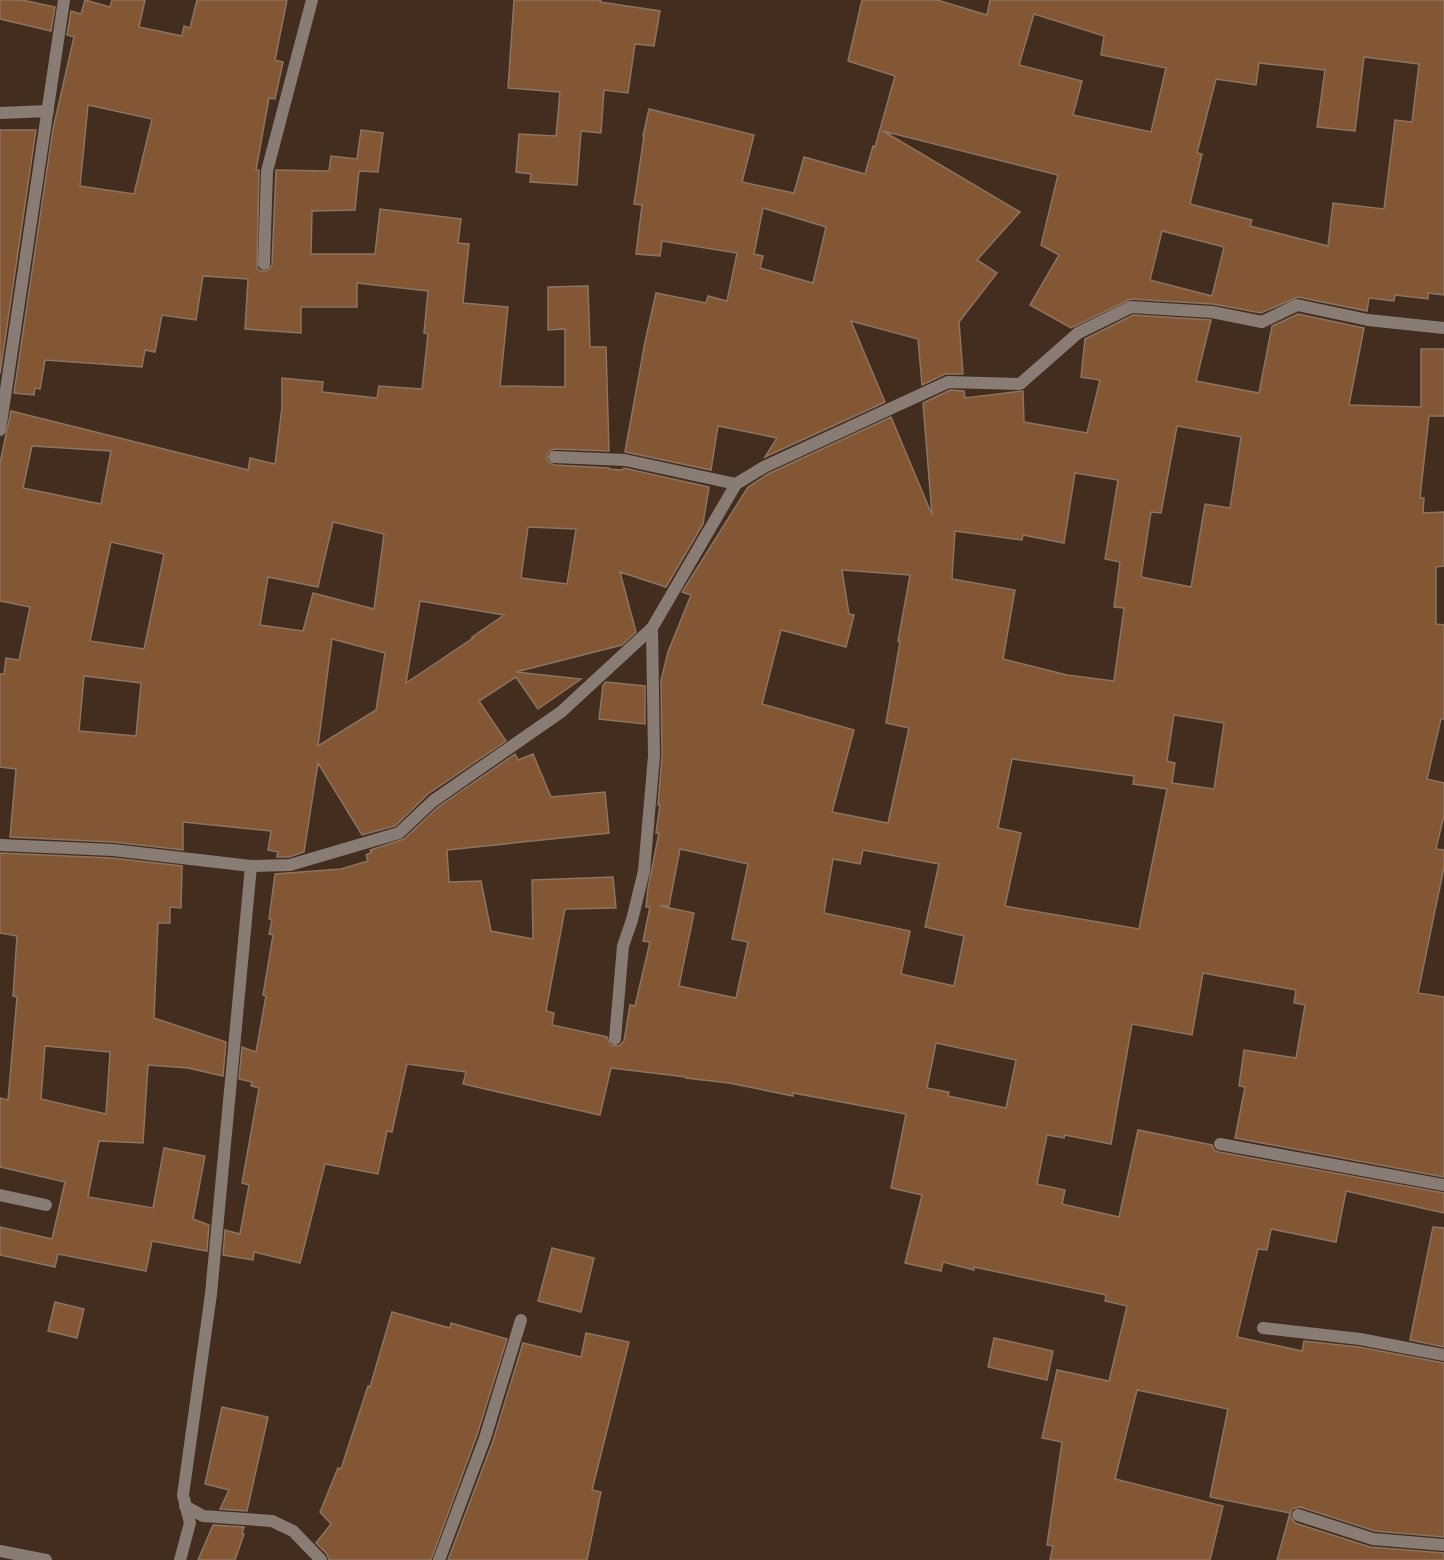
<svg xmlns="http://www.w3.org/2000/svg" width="1444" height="1560" font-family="'Roboto Condensed',sans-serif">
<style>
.building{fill:#845734;stroke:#8c7462;stroke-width:1.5;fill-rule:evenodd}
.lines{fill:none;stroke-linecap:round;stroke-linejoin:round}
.street{stroke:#887c75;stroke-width:12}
</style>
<rect width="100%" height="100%" fill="#422d1e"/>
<path class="building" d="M0,0H22L55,7L51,31L0,19Z
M85,0L110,7L112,0H145L139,27L182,36L184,26L190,28L197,0H287L275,60L283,62L275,99L269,98L256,170H259L257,268L260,271H267L272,265L276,170L329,171L331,156L357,159L361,130L383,133L378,172L359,171L355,210L312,211L311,254H375L380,209L461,219L458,243L469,244L463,303L508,307L500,386L565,387V329L548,330V287L588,286L590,347H606L609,451L554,449L547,453V461L554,465L609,468V469L622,470L624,468L709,487L703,524L666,587L620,572L636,632L622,645L516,672L581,679L538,709L516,677L479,701L506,741L428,794L395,826L362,835L318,763L304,852L289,857H277L278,852L268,850L271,831L183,822V850L113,842L10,837L16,769L0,767V674H4L6,658L19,660L30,607L0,601V463L11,411L248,470L250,458L275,464L282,407V378L323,382L322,392L377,398L379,386L422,389L428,334L424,333L428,291L357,283V307H301V333L245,329L248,279L203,276L196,320L162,315L155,352L145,350L142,367L45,360L40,389L35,388L34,395L14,393L53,129L74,37L67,35L71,11L81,14ZM88,105L152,119L134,194L80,186ZM32,446L111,451L101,504L23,488ZM333,522L384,534L374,609L313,593L303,631L260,625L268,577L318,587ZM528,527L576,529L567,584L521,578ZM111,542L164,554L144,649L90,641ZM420,601L504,615L472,637L473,638L406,683ZM332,639L385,653L376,710L318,746ZM84,676L141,683L136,736L79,731Z
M514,0H601L600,2L660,11L654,46L635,44L628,93L604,90L601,133L581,131L577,185L530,182L531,174L516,172L519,134L556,136L560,92L508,88Z
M862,0H937L987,15L990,0H1444V295L1428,293V299L1395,295L1394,301L1369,298L1367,311L1298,297L1261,313L1213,304L1131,299L1071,328L1030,305L1059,255L1041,245L1058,175L883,131L1020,212L977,260L997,273L959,322L963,374H945L922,385L918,339L851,321L885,402L765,457L777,438L718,426L711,470L625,452L645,342L656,293L706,303L708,296L727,301L737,253L662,241L660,256L636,254L642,205L634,204L644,136H643L649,109L754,135L742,182L794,193L804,157L865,174L873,146L875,147L895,76L848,61ZM1034,14L1104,36L1101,55L1166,68L1151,132L1073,115L1082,81L1019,65ZM1364,57L1419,64L1412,122L1395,120L1384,209L1333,203L1328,246L1250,226L1252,220L1190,204L1202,154L1197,153L1216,79L1256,85L1259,63L1325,70L1317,127L1355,131ZM763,208L826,227L813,283L760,268L763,256L754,254ZM1162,231L1224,247L1212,296L1150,280Z
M0,130H36L0,374Z
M1298,314L1364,328L1349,405L1421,407V349H1444V416H1429L1420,498H1424L1423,513L1444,512V566L1436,567V624L1444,625V719H1441L1427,779L1444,783V815L1436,849L1444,850V867L1418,993L1444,997V1177L1235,1138L1245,1087L1239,1086L1244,1050L1296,1058L1305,1005L1294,1003L1296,990L1203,973L1192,1035L1132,1024L1111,1144L1065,1135L1064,1138L1047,1135L1037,1184L1065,1190L1062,1204L1119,1217L1138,1130L1212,1145L1214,1150L1219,1152L1444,1193V1213L1346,1191L1336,1242L1271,1229L1267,1250L1258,1249L1237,1337L1302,1351L1304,1341L1359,1347L1444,1363V1537L1375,1531L1300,1507L1292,1509L1290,1516L1295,1523L1370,1547L1444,1553V1560H1277L1290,1513L1210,1497L1228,1409L1137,1390L1115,1479L1223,1506L1210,1560H1050L1053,1546L1047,1545L1062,1442L1042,1438L1057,1370L1109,1381L1127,1306L1105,1301L1106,1295L974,1267V1270L943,1262L941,1271L905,1263L922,1195L891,1188L906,1114L793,1093V1096L729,1083L686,1078V1077L611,1068L600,1115L463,1084L466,1072L407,1064L392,1132L387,1131L378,1174L325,1164L300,1263L254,1252L253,1260L223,1255L225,1230L240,1234L249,1185L242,1183L259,1088L251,1086L252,1082L239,1079L242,1047L256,1052L266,996L263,995L273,935L269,934L272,920L269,919L275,874L341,869L368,861L366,855L372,852L370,850L404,839L438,807L515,754L518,760L533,754L551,797L605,792L609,833L447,850L449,882L481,881L491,931L533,939L532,880L613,877L616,908L565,909L546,1011L554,1013L552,1025L607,1037L610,1045L619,1046L624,1041L630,1005L635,1006L650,942L643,941L650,907H646L648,888L659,833H656L660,805H658L662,756L661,680L668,652L691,595L682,592L748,487L768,474L891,417L932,515L923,403L950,390L964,391L965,398L1023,391L1024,422L1087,433L1100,380L1081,377L1085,339L1133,315L1211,320L1196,381L1259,393L1272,326ZM1177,426L1241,437L1230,508L1205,504L1191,587L1141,577L1151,512L1161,513ZM1075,473L1118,480L1105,559L1120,562L1114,607L1124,608L1114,681L1067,675L1003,659L1015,590L952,579L955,531L1022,540L1023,535L1064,543ZM842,570L910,575L898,641L900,642L886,723L909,728L888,823L832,812L854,730L762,704L781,630L846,647L854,615L849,614ZM1174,715L1224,723L1214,789L1172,783L1175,763L1167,761ZM1012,759L1134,776L1133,784L1167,789L1139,929L1005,906L1021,833L998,828ZM680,849L748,864L732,939L748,942L736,998L679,986L694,913L660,906H669ZM863,850L939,864L925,927L964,936L954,986L901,974L910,931L824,913L833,859L860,864ZM936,1043L1016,1060L1006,1108L948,1096L949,1092L927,1088Z
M606,682L645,686V724L599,719L603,685Z
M0,853L112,858L182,866L181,908L170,907V923H158L154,1018L226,1042L223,1076L188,1068L148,1065L143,1143L99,1141L88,1197L153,1208L164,1148L205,1156L193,1219L209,1225L207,1251L152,1241L146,1271L58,1254L55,1267L0,1255V1227L52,1239L65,1182L0,1167V1098L8,1100L17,997L13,996L17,936L0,933ZM45,1046L110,1052L106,1114L41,1099Z
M1433,1227L1444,1228V1347L1410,1340Z
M552,1248L594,1258L581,1312L538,1301Z
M55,1302L84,1309L77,1338L48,1331Z
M392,1312L450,1328L451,1323L507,1339L477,1435L431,1560H329L327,1554L316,1543L331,1524L320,1512L338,1468L341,1469L368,1386L370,1387Z
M586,1333L629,1342L592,1490L601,1492L587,1560H448L493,1441L523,1343L581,1357Z
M994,1338L1053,1351L1047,1380L988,1367Z
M222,1407L268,1417L247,1511L220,1509L229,1490L205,1484Z
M213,1525L244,1527L242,1534H244L235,1560H198Z"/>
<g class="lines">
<path class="street" d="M0,113L48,111
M264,264L267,171L312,0
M0,430L64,0
M554,457L625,460L736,484
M0,845L113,850L251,866L290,865L399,833L433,801L561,712L652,628L736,484L764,467L948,382L1020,384L1078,333L1131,307L1212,312L1262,322L1297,305L1368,320L1444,328
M615,1039L623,946L632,920L644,871L654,756L652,628
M1220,1144L1444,1185
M0,1195L46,1205
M1263,1328L1360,1339L1444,1355
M185,1506L203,1516L272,1521L293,1531L321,1560
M1298,1515L1373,1539L1444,1545
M0,1551L46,1560
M180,1560L190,1523L183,1495L211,1294L251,866
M439,1560L485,1438L521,1320"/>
</g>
</svg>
